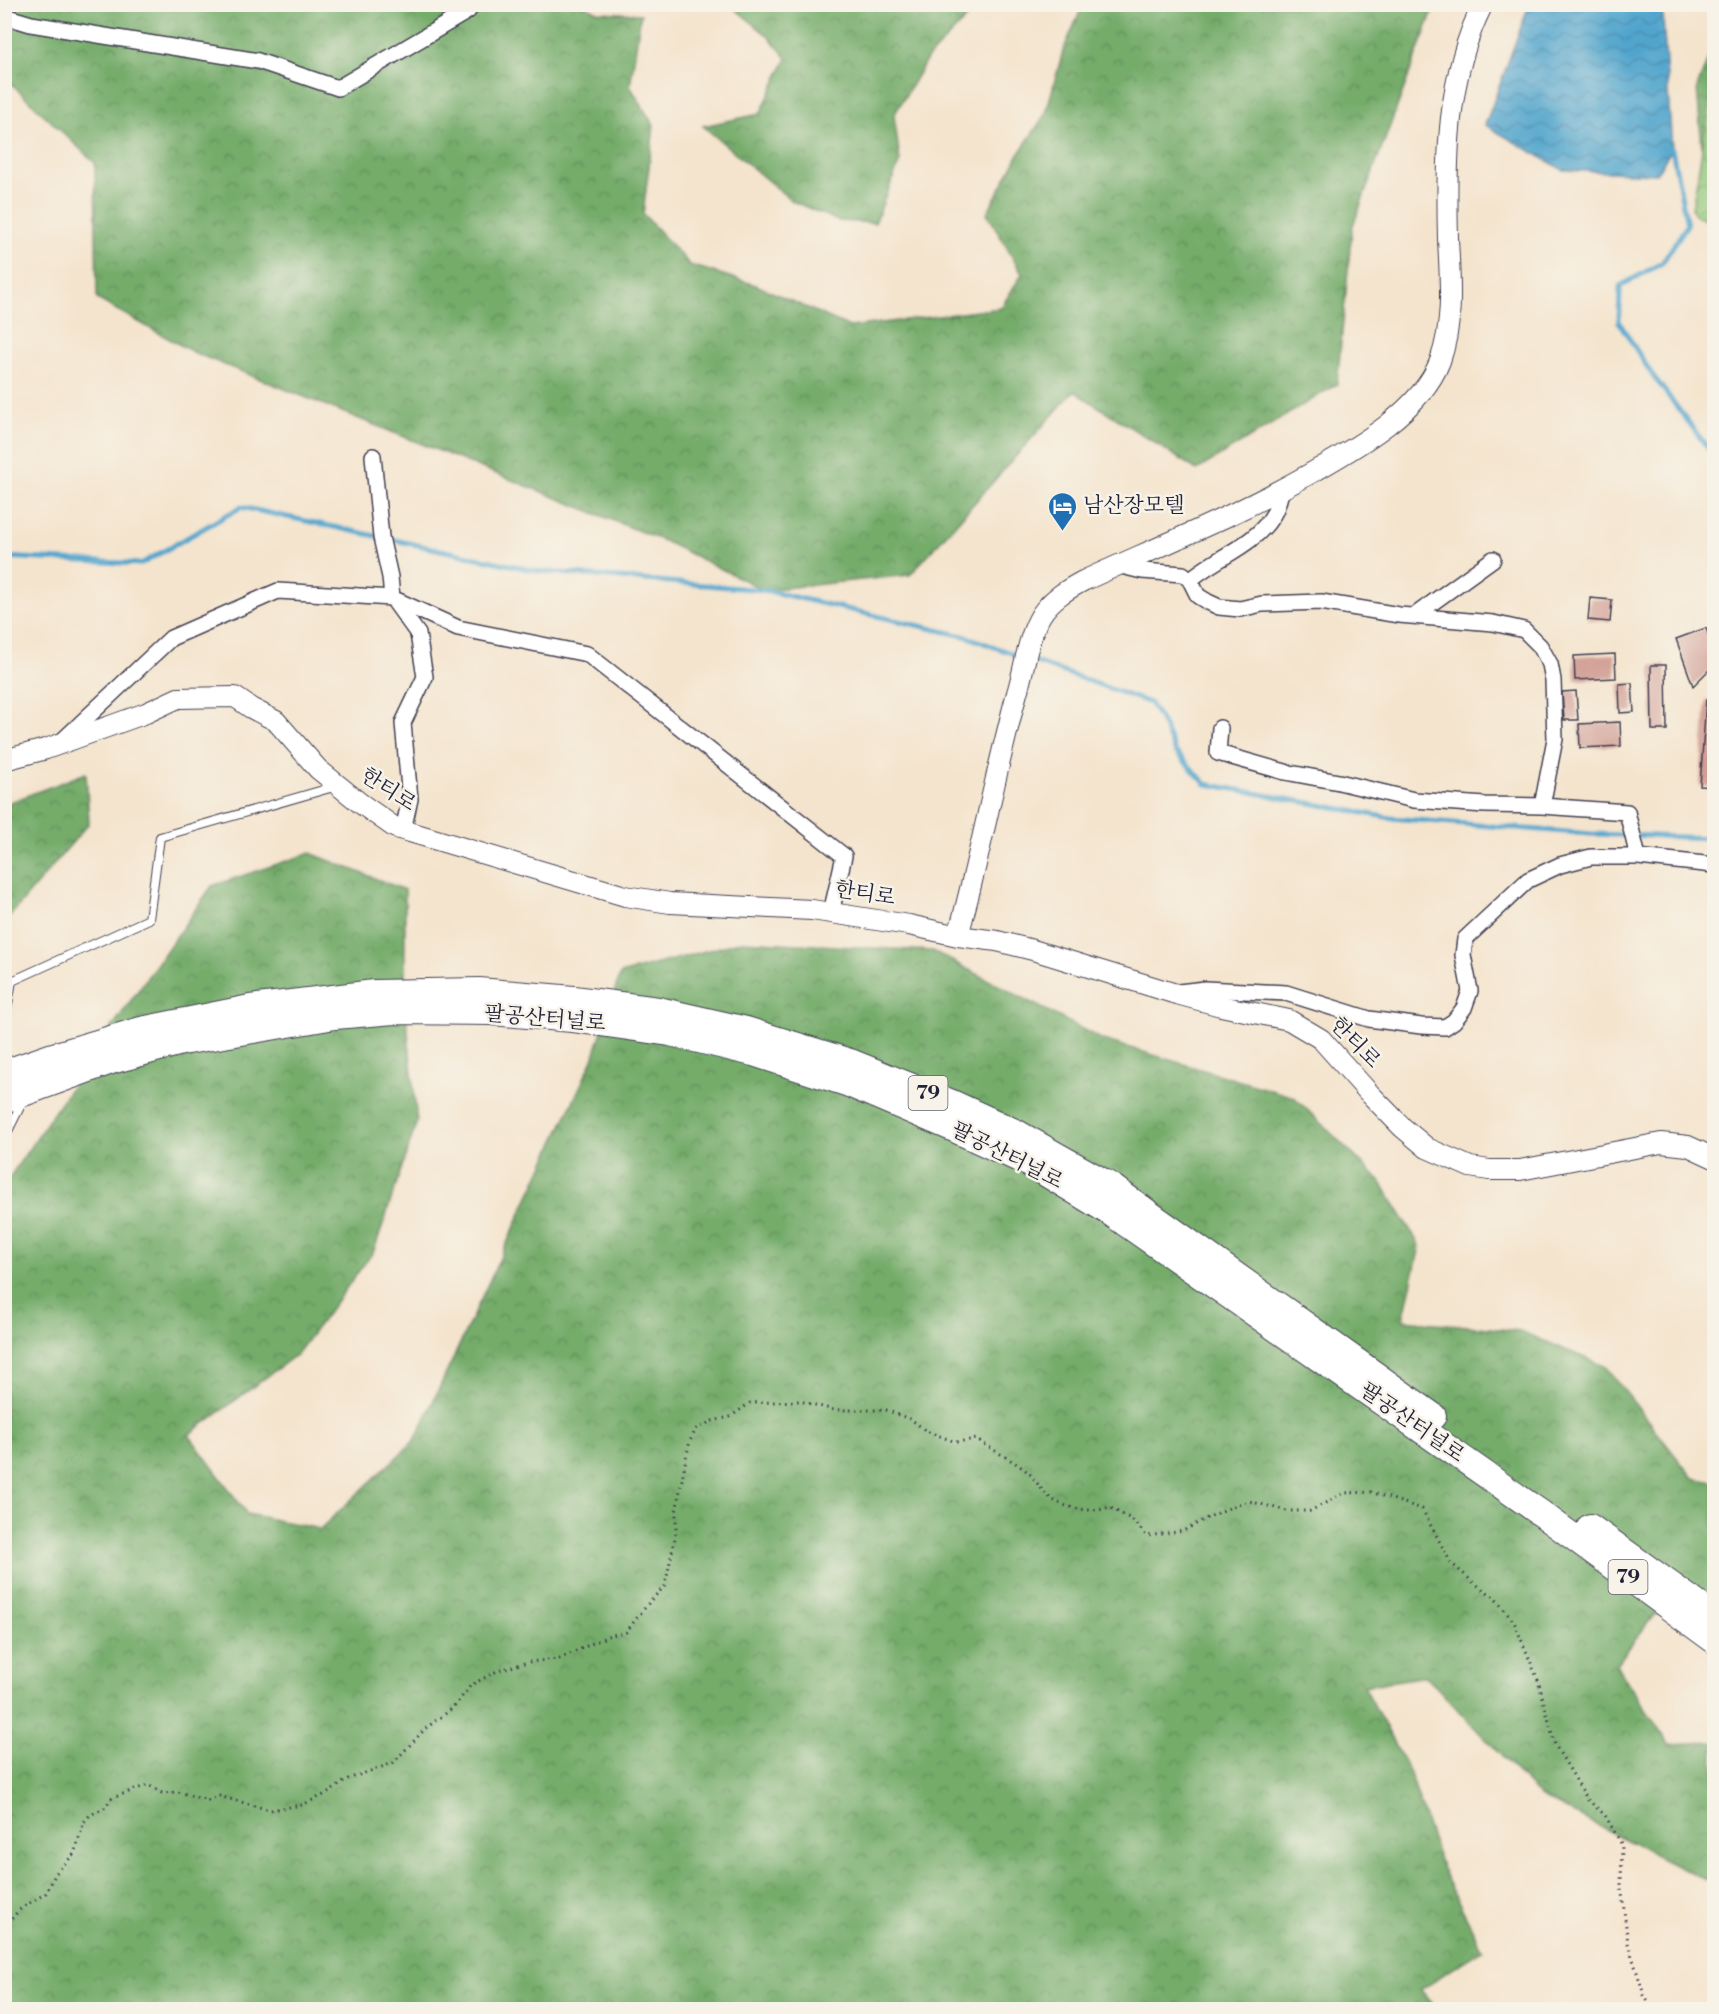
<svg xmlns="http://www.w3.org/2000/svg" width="1719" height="2014" font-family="'Libre Bodoni','Noto Serif KR',serif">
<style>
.forest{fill:url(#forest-crowns);stroke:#4b6752;stroke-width:1.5}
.park{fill:url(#park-crowns);stroke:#5a745a;stroke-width:1.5}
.water{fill:url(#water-waves);stroke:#3a6484;stroke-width:1.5}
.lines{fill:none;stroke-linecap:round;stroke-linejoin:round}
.stream{stroke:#51a5cd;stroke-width:5}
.building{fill:#d09c93}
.service-casing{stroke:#423f51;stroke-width:10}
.minor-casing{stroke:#423f51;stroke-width:18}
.tertiary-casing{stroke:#423f51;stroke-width:22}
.trunk-casing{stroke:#423f51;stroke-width:28}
.path{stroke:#423f51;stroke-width:3;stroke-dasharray:1.5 4.5;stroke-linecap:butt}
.service{stroke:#fff;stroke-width:8}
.minor{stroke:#fff;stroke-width:15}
.tertiary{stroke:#fff;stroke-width:20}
.trunk{stroke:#fff;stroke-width:26}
.labels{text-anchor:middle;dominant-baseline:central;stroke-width:5;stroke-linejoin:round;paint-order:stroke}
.shield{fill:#f7f3e8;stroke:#62616f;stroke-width:1.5}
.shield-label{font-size:20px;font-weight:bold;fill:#22223b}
.poi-label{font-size:21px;fill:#22223b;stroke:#f7f3e8;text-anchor:start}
.street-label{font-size:21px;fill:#22223b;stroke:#f7f3e8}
</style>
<defs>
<pattern id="forest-crowns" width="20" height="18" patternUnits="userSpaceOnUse" patternTransform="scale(1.5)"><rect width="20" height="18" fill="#74ac6a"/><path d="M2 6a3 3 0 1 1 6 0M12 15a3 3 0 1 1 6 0" fill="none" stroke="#5f8c58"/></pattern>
<pattern id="park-crowns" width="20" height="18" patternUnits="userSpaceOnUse" patternTransform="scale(1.5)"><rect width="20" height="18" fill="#91c77a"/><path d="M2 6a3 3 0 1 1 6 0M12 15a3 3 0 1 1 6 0" fill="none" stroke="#76a165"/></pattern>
<pattern id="water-waves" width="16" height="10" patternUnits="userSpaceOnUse" patternTransform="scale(1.5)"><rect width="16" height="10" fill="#51a5cd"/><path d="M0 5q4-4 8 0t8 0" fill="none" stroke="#4386a8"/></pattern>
</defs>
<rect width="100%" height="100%" fill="#f7f3e8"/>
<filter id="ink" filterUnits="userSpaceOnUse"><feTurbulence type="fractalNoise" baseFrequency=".0167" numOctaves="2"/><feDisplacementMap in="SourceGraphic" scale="12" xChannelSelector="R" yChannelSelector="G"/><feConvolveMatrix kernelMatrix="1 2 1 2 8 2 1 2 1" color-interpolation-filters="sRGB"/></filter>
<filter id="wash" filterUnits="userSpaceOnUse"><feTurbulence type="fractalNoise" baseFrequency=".008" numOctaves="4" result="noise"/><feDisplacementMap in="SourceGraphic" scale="24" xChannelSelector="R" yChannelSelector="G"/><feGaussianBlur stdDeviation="1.35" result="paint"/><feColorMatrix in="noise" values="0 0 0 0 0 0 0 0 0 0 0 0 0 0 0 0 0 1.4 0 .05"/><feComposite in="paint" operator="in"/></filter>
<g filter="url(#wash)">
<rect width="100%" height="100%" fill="#f4e4cd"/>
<path class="forest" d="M582,4L598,12L641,14L630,86L654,126L643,214L690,265L756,285L850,327L1001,308L1022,274L987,213L1020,152L1046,113L1063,51L1083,5H1435L1352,228L1337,384L1197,470L1074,391L910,575L764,590L664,541L195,353L97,299L95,163L5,78L4,5Z
M739,4L979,5L927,59L894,115L900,161L875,223L838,221L792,201L703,126L760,114L787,58L767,35L735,9Z
M1714,43V289L1697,88Z
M86,773L89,823L5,922V804Z
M310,853L405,890V1003L417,1122L374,1251L297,1354L189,1435L247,1514L320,1529L415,1440L593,1059L620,974L742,941L933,951L1103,1040L1294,1097L1380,1181L1420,1246L1403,1320L1520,1331L1605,1366L1693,1478L1714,1482V1597L1654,1615L1616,1665L1669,1744L1714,1742V1884L1539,1796L1426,1676L1364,1686L1410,1773L1442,1869L1483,1950L1420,1989L1437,2009L5,2010V1184L108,1033L212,886Z"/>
<path class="park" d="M1714,78V220H1707L1695,215L1692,209Z"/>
<path class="water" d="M1529,5H1662L1672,149L1656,174L1563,170L1485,125Z"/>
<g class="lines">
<path class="stream" d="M1672,149L1687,225L1662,263L1620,286L1619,322L1651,373L1714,456
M4,557L141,564L241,507L538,571L764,590L968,637L1021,657
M1030,660L1150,703L1162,722L1175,751L1206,784L1391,818L1591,834L1714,838"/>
</g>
<g id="blocks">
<path class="building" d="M1590,598L1612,600L1610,622L1588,620Z
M1706,628L1714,650V665L1693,686L1676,639Z
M1615,654L1616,678L1575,680L1574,656Z
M1651,665H1666L1667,730H1652Z
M1632,683L1634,712L1620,713L1619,684Z
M1576,691L1578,720H1564L1562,692Z
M1706,700H1714V787L1700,786Z
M1620,722L1621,746L1580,748L1579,724Z"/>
</g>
</g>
<g filter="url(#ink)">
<use href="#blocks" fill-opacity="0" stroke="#423f51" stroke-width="1.5"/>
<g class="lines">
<defs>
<path id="service" d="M7,1009L12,981L149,919L160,837L337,786
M4,1139L24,1099"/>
<path id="minor" d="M4,16L31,24L258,61L338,88L468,11L472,4
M373,456L381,537L390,577L392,598L418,634L425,677L403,723L410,799L403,830
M1117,565L1142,571L1183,574L1190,580L1198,596L1208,602L1219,607L1240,609L1262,604L1321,602L1399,615L1493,623L1524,630L1540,646L1550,664L1553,680L1555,739L1542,806L1627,812L1638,857
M1190,580C1216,557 1257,545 1274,513C1278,506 1279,497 1282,490
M1414,616L1493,559
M1220,728L1218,753L1285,772L1339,782L1414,800L1485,805L1542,806
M61,742L171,638L278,591L392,598L458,628L587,654L844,856L831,913
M1179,992L1205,989L1286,993L1369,1019L1421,1026L1445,1027L1454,1021L1464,1008L1470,991L1463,955L1465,939L1528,880L1560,865L1591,857H1638L1714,865"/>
<path id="tertiary" d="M4,760L46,749L146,713L178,698L235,697L251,708L276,721L318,769L360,803L394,827L403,830L625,896L670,903L812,910L909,925L958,936L997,941L1033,950L1173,993L1221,1006L1289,1020L1321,1039L1370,1094L1402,1127L1427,1148L1470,1167L1489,1170H1520L1661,1143L1688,1146L1714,1158
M958,936C980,856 995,774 1017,693C1025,667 1027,638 1041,615C1051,599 1068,589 1083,581C1160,546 1239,514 1313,472C1357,447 1421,411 1440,361C1454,322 1450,280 1448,239C1446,160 1446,77 1483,4"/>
<path id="trunk" d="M4,1073L50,1057L141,1030L250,1008L374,993L479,991L574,999L658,1010L746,1030L853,1063L952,1103L1017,1133L1109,1185L1433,1416
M4,1100L111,1061L182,1042L335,1016L394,1011L492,1012L572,1019L670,1033L753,1053L849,1084L950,1127L1032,1165L1111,1213L1542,1514L1714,1640
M1590,1527L1714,1616"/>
</defs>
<use href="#service" class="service-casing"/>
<use href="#minor" class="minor-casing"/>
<use href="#tertiary" class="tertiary-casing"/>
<use href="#trunk" class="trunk-casing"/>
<path class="path" d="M4,1928L19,1910L46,1893L56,1873L74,1854L84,1822L90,1815L104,1808L112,1798L148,1785L162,1793L178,1792L208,1800L219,1796L270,1810L302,1805L330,1792L348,1779L393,1763L426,1728L453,1708L471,1685L497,1671L528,1662L559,1659L608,1636L626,1632L651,1600L665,1586L676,1533V1512L686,1458L690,1441L696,1429L712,1421L730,1417L750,1403L800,1401L834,1410H886L912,1420L926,1431L956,1442L977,1439C992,1450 1009,1458 1024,1469C1035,1477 1039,1488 1048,1496C1061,1508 1093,1514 1109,1507L1131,1519L1147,1536L1183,1531L1209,1517L1238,1504L1249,1501L1287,1511H1310L1344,1493L1371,1492L1422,1509L1451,1563L1473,1582L1494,1597L1514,1622L1538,1680L1555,1745L1588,1800L1605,1815L1622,1845L1621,1885L1628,1943L1644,1995L1653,2010"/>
<use href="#service" class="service"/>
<use href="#minor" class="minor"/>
<use href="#tertiary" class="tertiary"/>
<use href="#trunk" class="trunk"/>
</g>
</g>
<defs>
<symbol id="hotel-pin" viewBox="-11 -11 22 30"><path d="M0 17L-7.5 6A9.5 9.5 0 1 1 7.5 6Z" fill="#1f6fb2" stroke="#f7f3e8"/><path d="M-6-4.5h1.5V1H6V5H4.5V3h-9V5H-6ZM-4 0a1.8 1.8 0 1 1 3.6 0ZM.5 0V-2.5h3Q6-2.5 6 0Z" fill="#fff"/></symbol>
</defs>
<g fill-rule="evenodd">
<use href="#hotel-pin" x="1046" y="490" width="33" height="45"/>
</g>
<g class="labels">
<g class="shield">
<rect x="908.5" y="1076" width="39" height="34" rx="4.5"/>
<rect x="1608.5" y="1560" width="39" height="34" rx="4.5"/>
</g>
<g class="shield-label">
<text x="928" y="1093">79</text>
<text x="1628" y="1577">79</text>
</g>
<g class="poi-label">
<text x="1083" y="506">남산장모텔</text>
</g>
<g class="street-label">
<text transform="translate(388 790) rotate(33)">한티로</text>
<text transform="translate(865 894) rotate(9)">한티로</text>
<text transform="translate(545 1019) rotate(5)">팔공산터널로</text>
<text transform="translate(1355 1043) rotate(46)">한티로</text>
<text transform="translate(1007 1156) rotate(27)">팔공산터널로</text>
<text transform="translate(1412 1423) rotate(35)">팔공산터널로</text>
</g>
</g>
<rect width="1719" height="2014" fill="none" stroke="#f7f3e8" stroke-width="24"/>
</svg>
